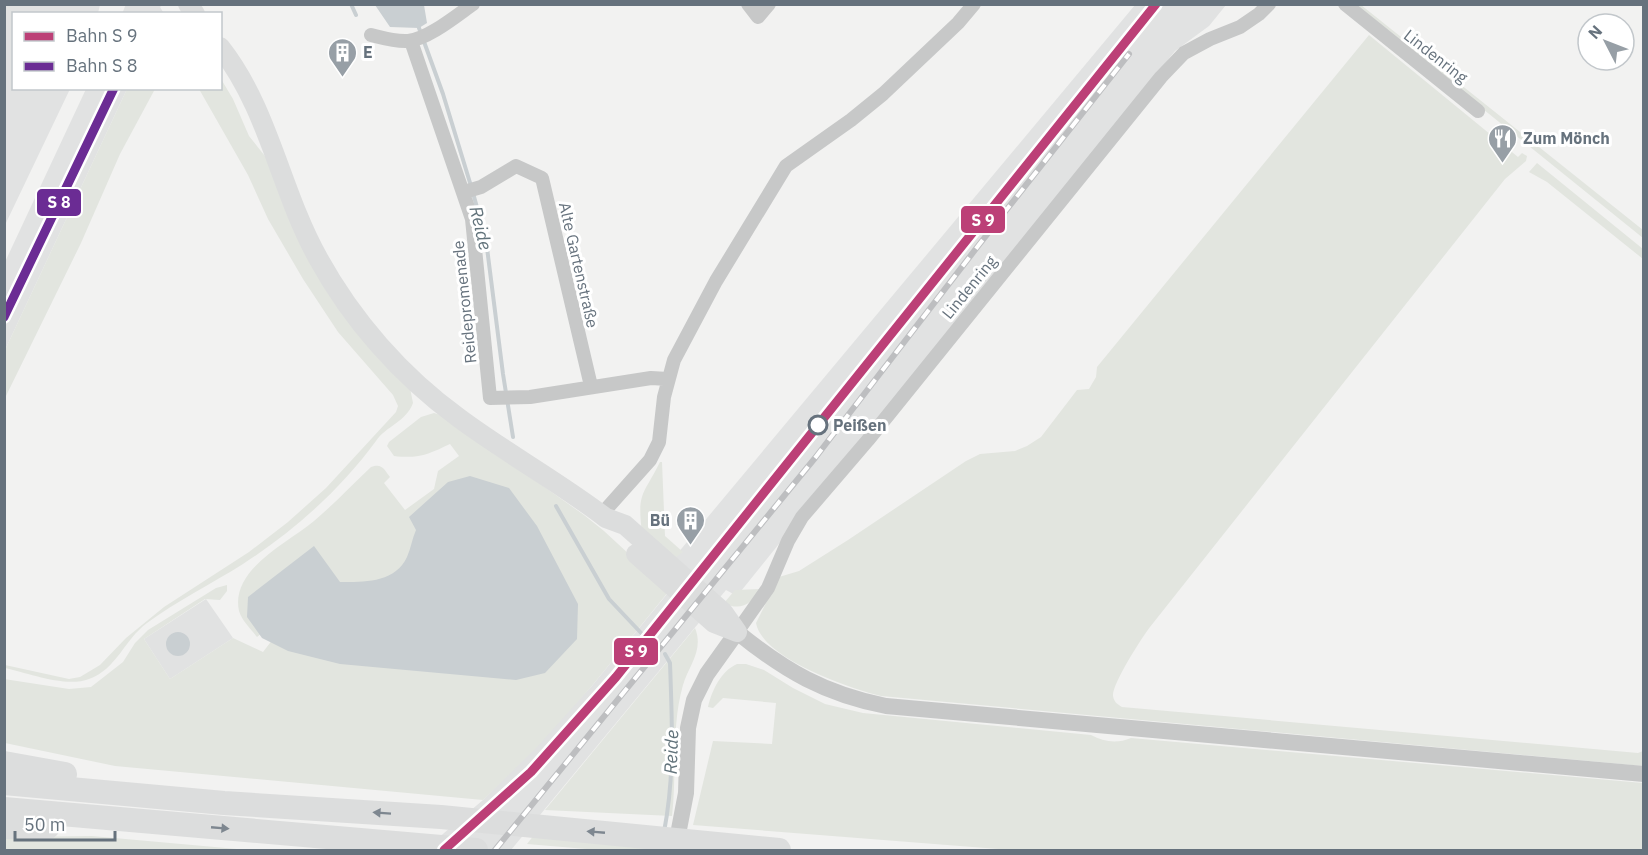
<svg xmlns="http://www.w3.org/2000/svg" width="1648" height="855" font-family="'IBM Plex Sans',sans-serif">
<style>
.built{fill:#e1e2e2}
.green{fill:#e2e5df}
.water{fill:#c9cfd2}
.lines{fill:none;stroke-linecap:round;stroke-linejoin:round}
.stream{stroke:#c9cfd2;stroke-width:4}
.minor{stroke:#c7c8c8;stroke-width:14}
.tertiary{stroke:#c7c8c8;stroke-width:16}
.secondary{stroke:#dcdddd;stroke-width:20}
.motorway{stroke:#dcdddd;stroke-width:24}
.rail-casing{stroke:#bdbec0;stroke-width:6}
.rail{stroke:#fff;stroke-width:4;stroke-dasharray:11;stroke-linecap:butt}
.rail-1-casing{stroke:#fff;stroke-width:14}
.rail-2-casing{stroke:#fff;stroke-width:14}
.rail-1{stroke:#bc4077;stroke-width:9}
.rail-2{stroke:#6b2c94;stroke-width:9}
.oneway{fill:#7e8790}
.stop-dot{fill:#fff;stroke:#66727d;stroke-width:3}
.labels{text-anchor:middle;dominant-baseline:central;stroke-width:6;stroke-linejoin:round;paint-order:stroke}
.poi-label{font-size:16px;font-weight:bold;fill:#66727d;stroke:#fff;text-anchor:start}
.street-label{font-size:16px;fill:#66727d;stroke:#fff}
.stop-label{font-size:16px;font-weight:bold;fill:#66727d;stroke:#fff;text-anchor:start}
.water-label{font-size:18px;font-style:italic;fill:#62737b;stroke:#fff}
.line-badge{stroke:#fff;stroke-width:2}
.badge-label{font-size:16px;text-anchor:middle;font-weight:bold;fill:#fff}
</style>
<rect width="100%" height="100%" fill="#f2f2f1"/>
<path class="built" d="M5,4L100,5L98,13L14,14V88L70,89L5,225Z
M126,4L162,5L160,7L163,12L162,14H122Z
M1135,5H1226L1209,26L1175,51L737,596L726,590L511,850H424L483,800L591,687L685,572L672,560Z
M86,89H127L5,350V262Z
M206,599L233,638L170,679L144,639Z"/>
<path class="green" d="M1354,5H1361L1643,230V238Z
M1369,35L1518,157L1522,153L1527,156L1526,161L1505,179L1150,627C1141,639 1112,684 1113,696C1114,702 1117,704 1122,707L1638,753L1643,751V766L881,696C849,688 762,658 756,623L779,577L799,571L848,540L966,461L980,454L1015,451L1027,446L1041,437L1077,390L1089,389L1096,377L1097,367Z
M221,79L233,99L249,136L268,160L282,200L410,388L413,403C406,422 386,426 376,441C340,490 294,531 243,564C211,584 177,601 147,623C124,640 117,669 89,679C66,688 28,673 5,668V665L69,679L80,677L100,665L126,638L164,607L249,552L288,522L326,488L396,412L398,406L393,395L338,332L303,279L268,219L248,175L199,89L220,88Z
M127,89H155L120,154L81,243L5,398V350Z
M1537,163L1643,249V259L1547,182L1529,172Z
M434,413L444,416L584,515L604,531L669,591L591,687L537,747L483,800L115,766L5,743L4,679L69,689L91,687L123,662L135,643L148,630L216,588L227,585V591L220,600L205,599L144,639L170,679L233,638L263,652L273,639L515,675L413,545L404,566L389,580L262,633L257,637C251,629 242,621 239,611C230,569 288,543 314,521C334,504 352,485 371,467C382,463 384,469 390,477L384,483L405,510L434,489L438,471L459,456L450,444C429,454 419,459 394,456L387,446L389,442L421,417Z
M660,462H662L665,536L683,552L672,560L642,533C637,492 643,496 660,462Z
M761,589C752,603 741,612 724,603L735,590Z
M695,628C704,650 689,665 683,685C671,726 677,774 672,816L545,810Z
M737,664H746L764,670L793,688L825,704L863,713L1091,735C1104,742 1117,744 1131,738L1643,783V850H1011L693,825L713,741L772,744L776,703L723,698L713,708L708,707C712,690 721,671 737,664Z
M534,835L649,846V850H598L527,844Z
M92,836L248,850H5L4,837Z"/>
<path class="water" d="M375,5H424L427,23L419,28L390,27Z
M470,476L509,488L537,526L578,604L577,639L545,673L516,680L340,664L288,651L262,638L247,617L248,597L314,546L340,582C364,582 395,583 407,557C411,548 412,539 416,530L409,517L448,482Z
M166 644a12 12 0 1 1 24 0a12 12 0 1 1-24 0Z"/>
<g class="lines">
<path class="stream" d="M351,4L356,15
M419,28L443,94L471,186
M473,193L486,240L503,374L513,437
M556,506L609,599L643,635
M664,832C675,775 672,721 670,663L665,654"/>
<path class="minor" d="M748,4L758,17L769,4
M1345,4L1478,111
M371,35C383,38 396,42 408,41C428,39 456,16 473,4
M411,41L472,219L490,398L530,397L651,378L668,379
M464,192L481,187L516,166L542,178L591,386
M601,515L650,460L659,442L664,397L674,360L716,281L786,166L851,120L883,94L958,23L974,4
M737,632L768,588L788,541L802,517L868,440L1161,77L1184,53L1210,39L1240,27L1259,14L1269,4"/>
<path class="tertiary" d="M675,850L686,793L688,728L694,700L707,674L737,632C785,671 825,694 886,706L1644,774"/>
<path class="secondary" d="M188,4L195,14
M220,47C269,109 280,190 318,258C352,320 401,376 459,418C506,453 559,482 606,518L625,525L723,612L737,632
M636,554L714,623L737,632"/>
<path class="motorway" d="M4,763L65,774
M4,783L224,803L441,817L779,850
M4,809L476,850
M4,827H48"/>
<defs>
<path id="rail" d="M495,850L815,458L978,246L1129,54"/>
</defs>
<use href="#rail" class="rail-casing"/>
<use href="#rail" class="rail"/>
<defs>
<path id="rail-1" d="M444,850L531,772L616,677L1156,4"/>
<path id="rail-2" d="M4,317L114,88"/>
</defs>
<use href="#rail-1" class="rail-1-casing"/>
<use href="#rail-2" class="rail-2-casing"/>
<use href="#rail-1" class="rail-1"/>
<use href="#rail-2" class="rail-2"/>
</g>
<defs><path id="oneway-solid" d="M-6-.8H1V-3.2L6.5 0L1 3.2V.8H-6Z" transform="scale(1.5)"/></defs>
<g class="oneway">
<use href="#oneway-solid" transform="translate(382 813) rotate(-176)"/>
<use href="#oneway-solid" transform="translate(220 828) rotate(5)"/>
<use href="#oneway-solid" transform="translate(596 832) rotate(-175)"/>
</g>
<defs>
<symbol id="building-pin" viewBox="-11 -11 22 30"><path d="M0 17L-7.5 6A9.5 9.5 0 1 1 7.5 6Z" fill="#979fa6" stroke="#fff"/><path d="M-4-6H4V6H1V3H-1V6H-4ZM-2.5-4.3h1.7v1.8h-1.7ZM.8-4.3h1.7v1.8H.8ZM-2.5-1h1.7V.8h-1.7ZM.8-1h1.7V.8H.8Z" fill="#fff"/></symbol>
<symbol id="restaurant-pin" viewBox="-11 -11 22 30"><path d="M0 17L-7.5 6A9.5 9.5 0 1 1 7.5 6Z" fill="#979fa6" stroke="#fff"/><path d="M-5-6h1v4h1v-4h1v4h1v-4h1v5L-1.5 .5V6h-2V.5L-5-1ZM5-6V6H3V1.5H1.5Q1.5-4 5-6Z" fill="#fff"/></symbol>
</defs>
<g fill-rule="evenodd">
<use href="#building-pin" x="326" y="36" width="33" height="45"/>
<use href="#restaurant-pin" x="1486" y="122" width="33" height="45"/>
<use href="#building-pin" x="674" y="504" width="33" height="45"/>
</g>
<circle class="stop-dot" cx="818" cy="425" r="9"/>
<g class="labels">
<g class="poi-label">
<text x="363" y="52">E</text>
<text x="1523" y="138">Zum Mönch</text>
<text x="670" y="520" text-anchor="end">Bü</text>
</g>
<g class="street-label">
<text transform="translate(1436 56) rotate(38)">Lindenring</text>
<text transform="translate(579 265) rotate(77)">Alte Gartenstraße</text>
<text transform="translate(969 287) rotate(-51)">Lindenring</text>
<text transform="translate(464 302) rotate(-96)">Reidepromenade</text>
</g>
<g class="stop-label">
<text x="833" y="425">Peißen</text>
</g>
<g class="water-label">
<text transform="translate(481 228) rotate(76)">Reide</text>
<text transform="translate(671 752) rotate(-88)">Reide</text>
</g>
</g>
<g class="line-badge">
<rect x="36" y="188" width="46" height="29" rx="6" fill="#6b2c94"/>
<rect x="960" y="205" width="46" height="29" rx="6" fill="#bc4077"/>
<rect x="613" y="637" width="46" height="29" rx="6" fill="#bc4077"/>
</g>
<g class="badge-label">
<text x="59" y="208">S 8</text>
<text x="983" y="226">S 9</text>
<text x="636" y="657">S 9</text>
</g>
<rect width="1648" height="855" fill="none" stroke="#66727d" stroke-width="12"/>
<rect x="12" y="12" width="210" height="78" fill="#ffffff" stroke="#c2c7cb" stroke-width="1.5"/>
<rect x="24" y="32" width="30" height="9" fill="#bc4077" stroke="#c2c7cb" stroke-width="1.5"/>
<text x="66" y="42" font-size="18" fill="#66727d">Bahn S 9</text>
<rect x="24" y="62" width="30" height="9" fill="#6b2c94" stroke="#c2c7cb" stroke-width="1.5"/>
<text x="66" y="72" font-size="18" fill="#66727d">Bahn S 8</text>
<g transform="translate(1606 42) rotate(312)"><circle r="28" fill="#ffffff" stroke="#c2c7cb" stroke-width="1.5"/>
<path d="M0-4.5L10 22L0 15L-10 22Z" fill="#979fa6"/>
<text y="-9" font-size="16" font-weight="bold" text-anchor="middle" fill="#66727d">N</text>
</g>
<path d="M15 831v9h100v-9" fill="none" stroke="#66727d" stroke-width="3"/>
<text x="24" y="831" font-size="18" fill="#66727d" stroke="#ffffff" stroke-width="4.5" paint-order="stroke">50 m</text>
</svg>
